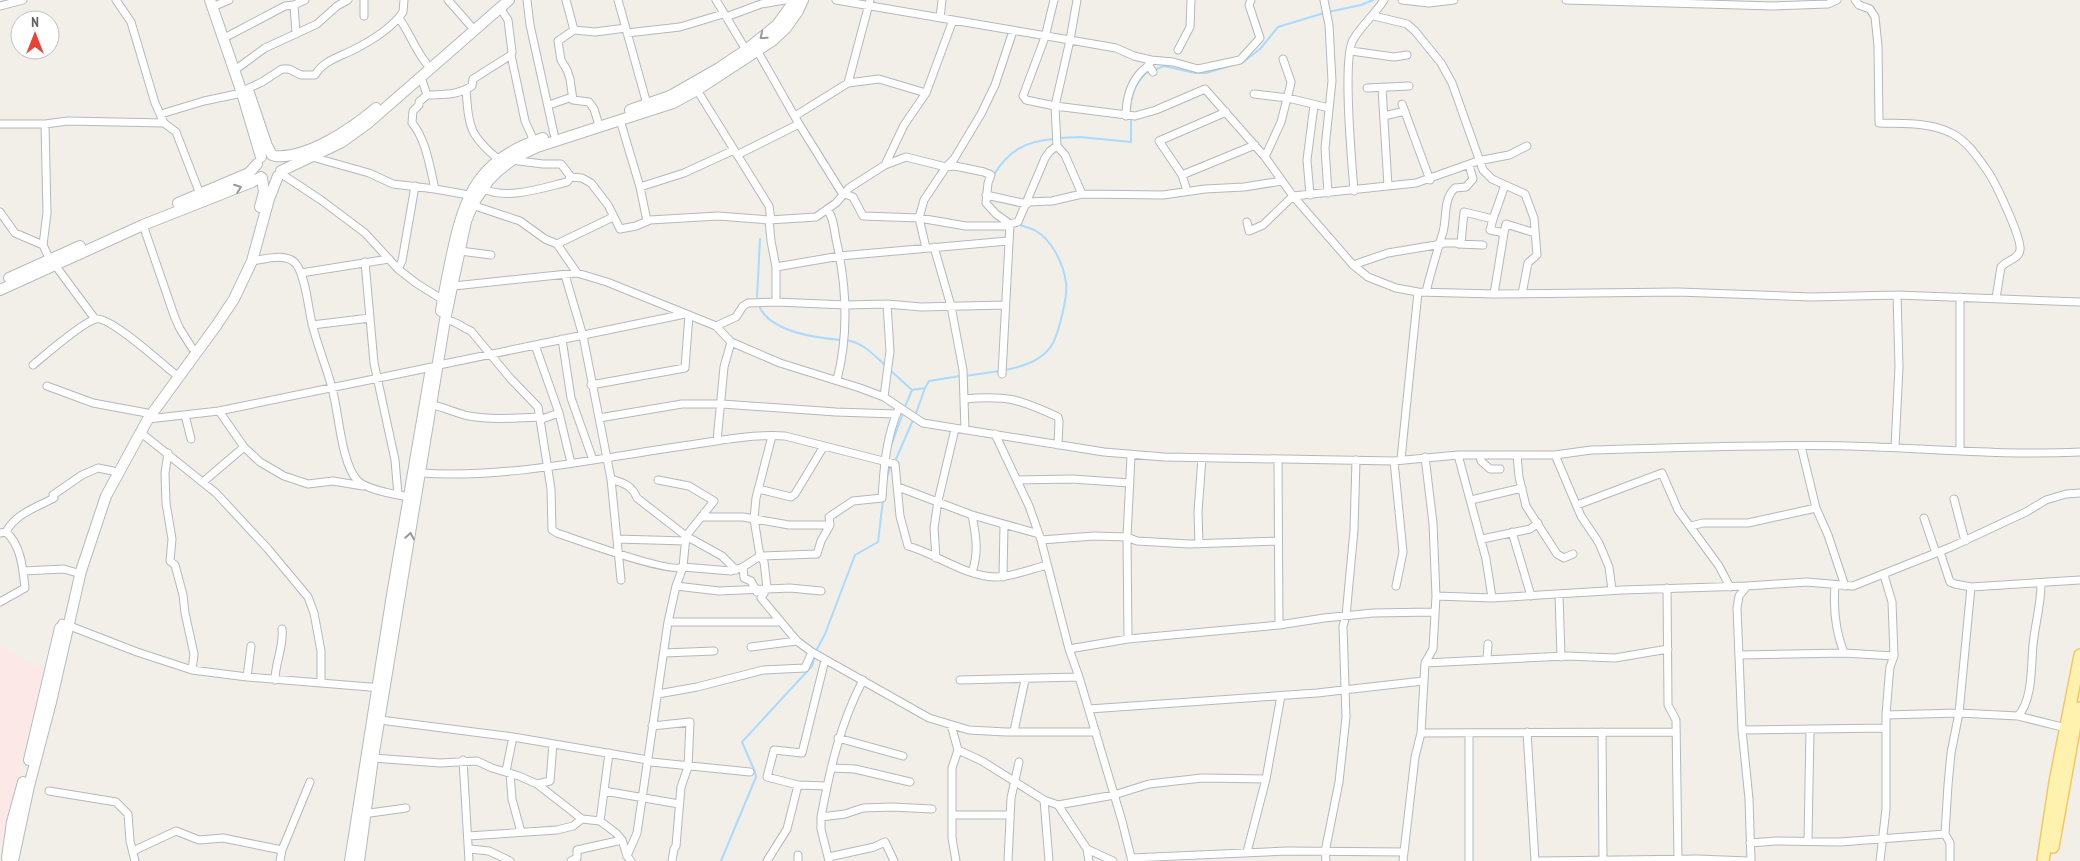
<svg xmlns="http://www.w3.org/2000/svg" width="2080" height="861" font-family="'PT Sans Narrow',sans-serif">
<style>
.medical{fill:#fce8e6}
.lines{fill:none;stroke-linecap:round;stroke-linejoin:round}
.stream{stroke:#aadaff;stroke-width:2}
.minor-casing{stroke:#b5b8bc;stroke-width:9}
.secondary-casing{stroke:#b6babf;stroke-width:12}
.primary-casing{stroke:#f2c960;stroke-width:14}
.minor{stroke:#fff;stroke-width:7}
.secondary{stroke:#fff;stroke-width:10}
.primary{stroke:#fff2af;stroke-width:11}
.oneway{stroke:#979a9d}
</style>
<rect width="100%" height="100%" fill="#f1efe8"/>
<path class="medical" d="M0,645L45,672L28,733L0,846Z"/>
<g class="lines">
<path class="stream" d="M1328,12L1361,5L1373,0
M1154,70L1164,66L1195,73H1206L1243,62L1260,49L1278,27L1324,13
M1130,113C1130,97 1136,80 1149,71
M1058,138L1080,137L1131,142V117
M993,176C1008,151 1025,141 1054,139
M757,297L760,239
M760,308C772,332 817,338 841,340
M846,340C862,342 874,355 885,365
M890,370L912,390
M1004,370C1022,367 1044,360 1053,343C1059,331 1068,296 1066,283C1064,265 1052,240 1036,231C1031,228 1024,227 1018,224
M965,376L1000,371
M904,409L912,390L925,388L929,381L960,376
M915,416L925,388
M891,446L903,413
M896,459L913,420
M887,477L890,468
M816,651L825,634L855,555L878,542L883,500
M721,861L756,777L755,772L742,742L812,666L815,656"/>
<defs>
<path id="minor" d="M116,0L131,22L155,103L164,123
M448,0L470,25
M527,0L530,25L554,134
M566,0L574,30L558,41L561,60L567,70L570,79L573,100L589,102L594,109L598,122
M618,0L647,104
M716,0L746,50
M836,0L1070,40L1055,106L1135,116L1156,110L1205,89L1265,157L1293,196L1353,265L1368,277L1396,288L1418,292L1494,294L1678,292L1812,297L1897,295L2080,302
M1054,0L1045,37L1023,96L1026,100L1055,106L1057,146L1065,155L1082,194
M1077,0L1070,40L1116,48L1134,56L1151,60L1173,62L1198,69L1240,60L1260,38L1249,5L1251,0
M1324,0L1329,25L1332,81L1325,148L1328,193
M1402,0L1429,3L1454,0
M1566,0L1773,6L1828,4L1837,0
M1855,0L1859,5L1870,9L1875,17L1878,46L1879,123C1903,124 1930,122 1951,133C1966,140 1977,156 1986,169C1994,179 2022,238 2020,250C2019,259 2007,260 2001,267L1996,298
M217,5L229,0
M294,5L296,34
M0,6L23,0
M500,8L508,20L512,52L511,55L525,121L534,141
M364,16V0
M1374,16L1407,24L1415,31L1441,63L1452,83L1483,170L1492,179L1525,194L1534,218L1537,255L1528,263L1522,294
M726,17L761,4L785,0
M399,18C409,32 415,49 426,63
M940,18L942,0
M574,30L595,32L626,28
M627,33L680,27L723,14
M228,36L285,6L294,5L305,0
M1178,50L1190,27L1191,0
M1351,51L1394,57L1407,55
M758,52L799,124L842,193L853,197L863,216L919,218L966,226H1010
M1149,66L1153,72
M239,67L265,48L317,24L337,6L348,0
M421,77L427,95L419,102V105L413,111L412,123C426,139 430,168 435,189
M848,83L870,0
M1367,88L1409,86
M1382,88L1388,186
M247,89L262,82L282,69H289L301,75H315C323,61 339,57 353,50C371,41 392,28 403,12L404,0
M466,90C469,127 469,135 498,159
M697,90L769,206L771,220
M1254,94L1288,98L1329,108
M427,95C445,94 456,96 472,86L473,79L511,55
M1402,104L1430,180
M549,105L572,97
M161,114L204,101L242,93
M795,116L848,83L879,79L926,93
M1126,116C1126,100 1130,84 1141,72C1146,67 1149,67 1151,60
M1384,116L1405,111
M620,120L640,187L647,221
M0,124H45L68,121L164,123L176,132L200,194
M737,155L799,124
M312,157L369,173L393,184L435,189L469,195
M1265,157L1281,122L1290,87L1291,82L1283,59
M511,160L543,164H561L571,177L582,178L591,183L608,205L620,229L636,226L650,220L718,216L769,220L816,217L836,203L849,188L885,165L906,157L946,167L955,166L984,172L991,175L988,183L986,203L996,214L1010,224
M885,165L904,125L926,93L953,20
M280,173L321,200L365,233L398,269L416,283L443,300
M1182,175L1255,145
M640,187L684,173L734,150
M483,189C508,200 542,188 567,182L571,177
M1187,191L1182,175L1159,141L1226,112
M1354,191C1352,163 1342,60 1353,40C1361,26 1375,14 1384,0
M986,195L1027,204
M1310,195L1307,160L1314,105
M474,202L478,207L520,221L545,239L557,244L577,273
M1028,202L1052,201L1082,194L1163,195L1205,189L1244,187L1282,181
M827,210C834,217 834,230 836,239C847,287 849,333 837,380
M0,212L15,233L43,245L50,260
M1493,219L1505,185
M769,220L771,241L776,267V302L846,305L887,304L921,307L1005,305
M1247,222L1249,231L1263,225L1293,196L1416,183L1478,161L1509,155L1527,146
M1010,224L1018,222L1045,158L1050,151L1057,146
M143,225L175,318L180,329L192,348
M1439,243H1461L1464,212L1493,219L1490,230L1504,233L1506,224L1535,233
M557,244L613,217
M1458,244L1483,245
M43,245L47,213L45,124
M934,247L951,306L963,370L965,430
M926,248L919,218L924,200L946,167L954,159L981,114L995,85L1013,31
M460,251L491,255
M252,261C265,259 287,252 296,264C305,275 308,305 311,319C316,343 326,365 332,388C339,413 341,462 357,480C366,490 395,494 408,497
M365,262L374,363L395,460L398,495
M55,265L95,319
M1353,265L1388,253L1442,244
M776,267L840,256L1008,241
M398,269L402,261L415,186
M301,273L389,259
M565,275L583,336L611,479L621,580
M454,286L577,273L607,282L716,326L731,342L780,363L860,388L884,397L923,423L1104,452L1164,457L1394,461L1458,455H1555L1591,450C1677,448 1763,444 1849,446C1926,448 2003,456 2080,452
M1426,292C1431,271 1437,252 1443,232C1447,218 1443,199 1455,188L1466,187L1473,179L1469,165
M1494,294L1504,233
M1960,297V450
M445,320C458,321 460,327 471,331L510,378L538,407L551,489L552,530L557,533C577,540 671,574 683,567L731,571L743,567L760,556L817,554L821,541L830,525L829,517L853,501L882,498C884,466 886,437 899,408
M312,325L370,318
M716,326L736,317L743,306L748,303L776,302
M562,339L571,398L593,460
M535,345L559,413L571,463
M33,365C45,355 84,321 96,319C110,316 162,364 175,374
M439,365L685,314
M1002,374L1010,224
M591,385L685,368L689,315
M47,386L93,403L147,413
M884,397L890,351L887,304
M964,399C1006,395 1020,399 1058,417L1059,421L1058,445
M432,405C445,407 457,414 469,416C492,420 516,418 539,417L542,419L559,413
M219,411L244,447L260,462L284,476L308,484L333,481L363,486
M185,415L191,439
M599,418L682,404H722L836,412L896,414
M148,419L219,411L432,367
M140,432L216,493L268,549L308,597L314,613L321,651V683
M995,434L1029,506L1041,540L1069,649L1079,677L1122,821L1132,861
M772,436L756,498L754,519L760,556L764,562L767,588L761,598L797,641L812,652L929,718L969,730L1006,732H1096
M717,441L724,367L731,342
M1801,446L1816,508L1828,535L1845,586
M1895,447L1899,367L1897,295
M168,453L165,473L166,503L172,539L170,561L175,565L183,595L185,613L194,654L192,670
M1458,455L1486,559L1492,598
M1480,455L1481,461L1490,469H1500
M1517,455L1519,477L1526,506L1557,554L1564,558L1573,554
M1555,455L1581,516L1599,543L1609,567L1612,590
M1278,459L1279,625
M1401,459L1418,292
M1394,461L1403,552L1396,586
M421,473C509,479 603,457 690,445C721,440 754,434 785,436L895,464L900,516L908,546C937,554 964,576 995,577C1012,577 1031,569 1047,565
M611,479C623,483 632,485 637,498L686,536L722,556L736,570
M1017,480L1072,479L1130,483
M203,482L244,447
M898,487L972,515L1039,534
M758,489L791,497L795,494L824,446
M1954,499L1965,541
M1471,500L1522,488
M1577,505L1662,473L1678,510L1719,566L1730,587
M704,513V517H743L789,525H830
M1924,518L1936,553
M1691,526L1703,523H1748L1816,508
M6,532C15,514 37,507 54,498L53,495L82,475L98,468L113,471
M1512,532L1531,596
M0,533L6,532C21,545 23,569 25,588L0,602
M617,539L686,541
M1482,539L1530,529L1538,523
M1041,540L1094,536L1127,537L1137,541L1189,544L1278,541
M1199,544L1198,512L1202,458
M1940,552L1950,582L1955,584L1971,587L2080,580
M936,558L934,528L938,501L955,429
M743,567L744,578L751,581L757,592
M23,571L64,569L74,572
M972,572C979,552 976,536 972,515
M1884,575L1892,602L1894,656
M1003,577L1004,525
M676,586L719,591L790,588L821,591
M1835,586C1833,610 1835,630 1844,653L1894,656L1890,667L1889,677L1886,715V809L1880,861
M1667,588L1668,705L1676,720L1678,860
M1559,594L1561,657
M1436,596L1492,598L1622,590L1747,586
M668,622H780
M62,623L137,652L192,670L247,677L382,688
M1128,639L1127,537L1131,456
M751,647L797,641
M1069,649L1128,639L1279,625L1324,618L1373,613L1434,612
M664,653L714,651
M1740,655L1844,653
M1487,659L1488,644
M1425,663L1566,656L1615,658L1668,649
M247,677L251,646
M275,680C275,662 284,647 282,629
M960,680L1079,677
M658,694L697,687L763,670L805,668L812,652
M1089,709L1317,693L1423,681
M1886,715L1959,713L2018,716C2033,700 2031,665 2033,645C2035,624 2041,605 2041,584
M2018,716L2066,728
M380,720L513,737L648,760L651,762L750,772
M951,725L958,750L982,761L1044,800L1058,805L1087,849L1113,861
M652,726L690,722L688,767L681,787L676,846L674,849L672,861
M1742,730L1886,728
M1014,731L1025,680
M1527,732L1535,861
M1602,732L1603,860
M1421,733L1676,732
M1469,733V861
M838,738L903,756
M373,758L440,763L477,761L492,768L519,776L537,784L582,819L600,821L616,833L622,840L627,856L631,861
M463,760L469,861
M831,768L855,769L910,782
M506,771L513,737
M510,773L512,799L521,832
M537,784L550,781L553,744
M798,785L767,777L774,750L802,753L825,660
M49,791L116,802L128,814L130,841L135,861
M604,791L679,804
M1044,800L1049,861
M1058,805L1114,795L1149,784L1202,778L1266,779
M370,813L406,808
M954,815H1010
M821,817L845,814L863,808L892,807L932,809
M600,821L609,753
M468,836L557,830L573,826L582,819
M1808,841L1810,729
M1750,843L1776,841L1840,842L1945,834
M470,849L489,851L510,861
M1087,849L1089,861
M133,851L176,831L199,840L223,838L282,850
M1247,852L1266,779L1281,696
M627,856L637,833L668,622L676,586L683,567L686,536L714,501L689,486L658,480
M829,857L874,847L885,842L894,861
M1131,858L1287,851L1404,852
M280,861L282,850L310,782
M571,861L577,858V850L622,840
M767,861L787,829L798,785L827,786
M798,861V855
M829,861L821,829V817C830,769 840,724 863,680
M956,861L952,838V768L958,750
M1008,861L1011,798L1019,762
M1326,861L1325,852L1339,782L1346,717L1343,626L1346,616L1354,530L1356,460
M1403,861L1415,757L1421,733L1425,663L1433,649L1436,596L1433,523L1425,457
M1540,861L1698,859L1748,861
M1751,861L1749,799L1742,730L1737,608L1739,596L1747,586L1807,582L1853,586L1951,547L2026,512L2046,500L2066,494L2080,493
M1950,861V843L1945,834L1948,785L1951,753L1959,713L1971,587"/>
<path id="secondary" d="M210,0L242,93L261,157
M249,93L267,146L272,155
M630,110L670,96L719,68L746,50L777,25L795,0
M275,156C308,159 352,128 376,108
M281,171L342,142L367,124L509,0
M178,203L249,173L257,164
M260,207L264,192L262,178
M9,278L80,246
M0,290L143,225L252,182L261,177
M441,311C444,292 448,273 452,254C465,193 480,158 543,138
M29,760L60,628
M7,858L12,822L23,782
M13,861L29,786L51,702L81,571L106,496L148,419L216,326L234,299L252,261L269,199L278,176
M350,861L392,595L430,374
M359,861L373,758L445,320L466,221L474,202L489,180L498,171L516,157L537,147L673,103L697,90L772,41L786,28L798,11L803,0"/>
<path id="primary" d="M2053,847L2078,708
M2043,861L2055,782L2080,655"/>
</defs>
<use href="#minor" class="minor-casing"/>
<use href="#secondary" class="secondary-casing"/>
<use href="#primary" class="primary-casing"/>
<use href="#minor" class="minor"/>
<use href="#secondary" class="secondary"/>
<use href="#primary" class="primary"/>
</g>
<defs><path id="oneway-chevron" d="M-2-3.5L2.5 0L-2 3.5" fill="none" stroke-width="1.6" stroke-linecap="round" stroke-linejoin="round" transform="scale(1.25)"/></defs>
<g class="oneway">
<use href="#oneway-chevron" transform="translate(763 36) rotate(141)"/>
<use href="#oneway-chevron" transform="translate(238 188) rotate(-20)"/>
<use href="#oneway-chevron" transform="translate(410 536) rotate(-81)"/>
</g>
<g transform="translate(35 35)"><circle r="24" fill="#ffffff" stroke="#bfc1c3"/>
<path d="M0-4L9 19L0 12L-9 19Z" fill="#ea4335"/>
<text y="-8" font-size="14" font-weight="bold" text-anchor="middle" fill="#5f6368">N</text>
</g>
</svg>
